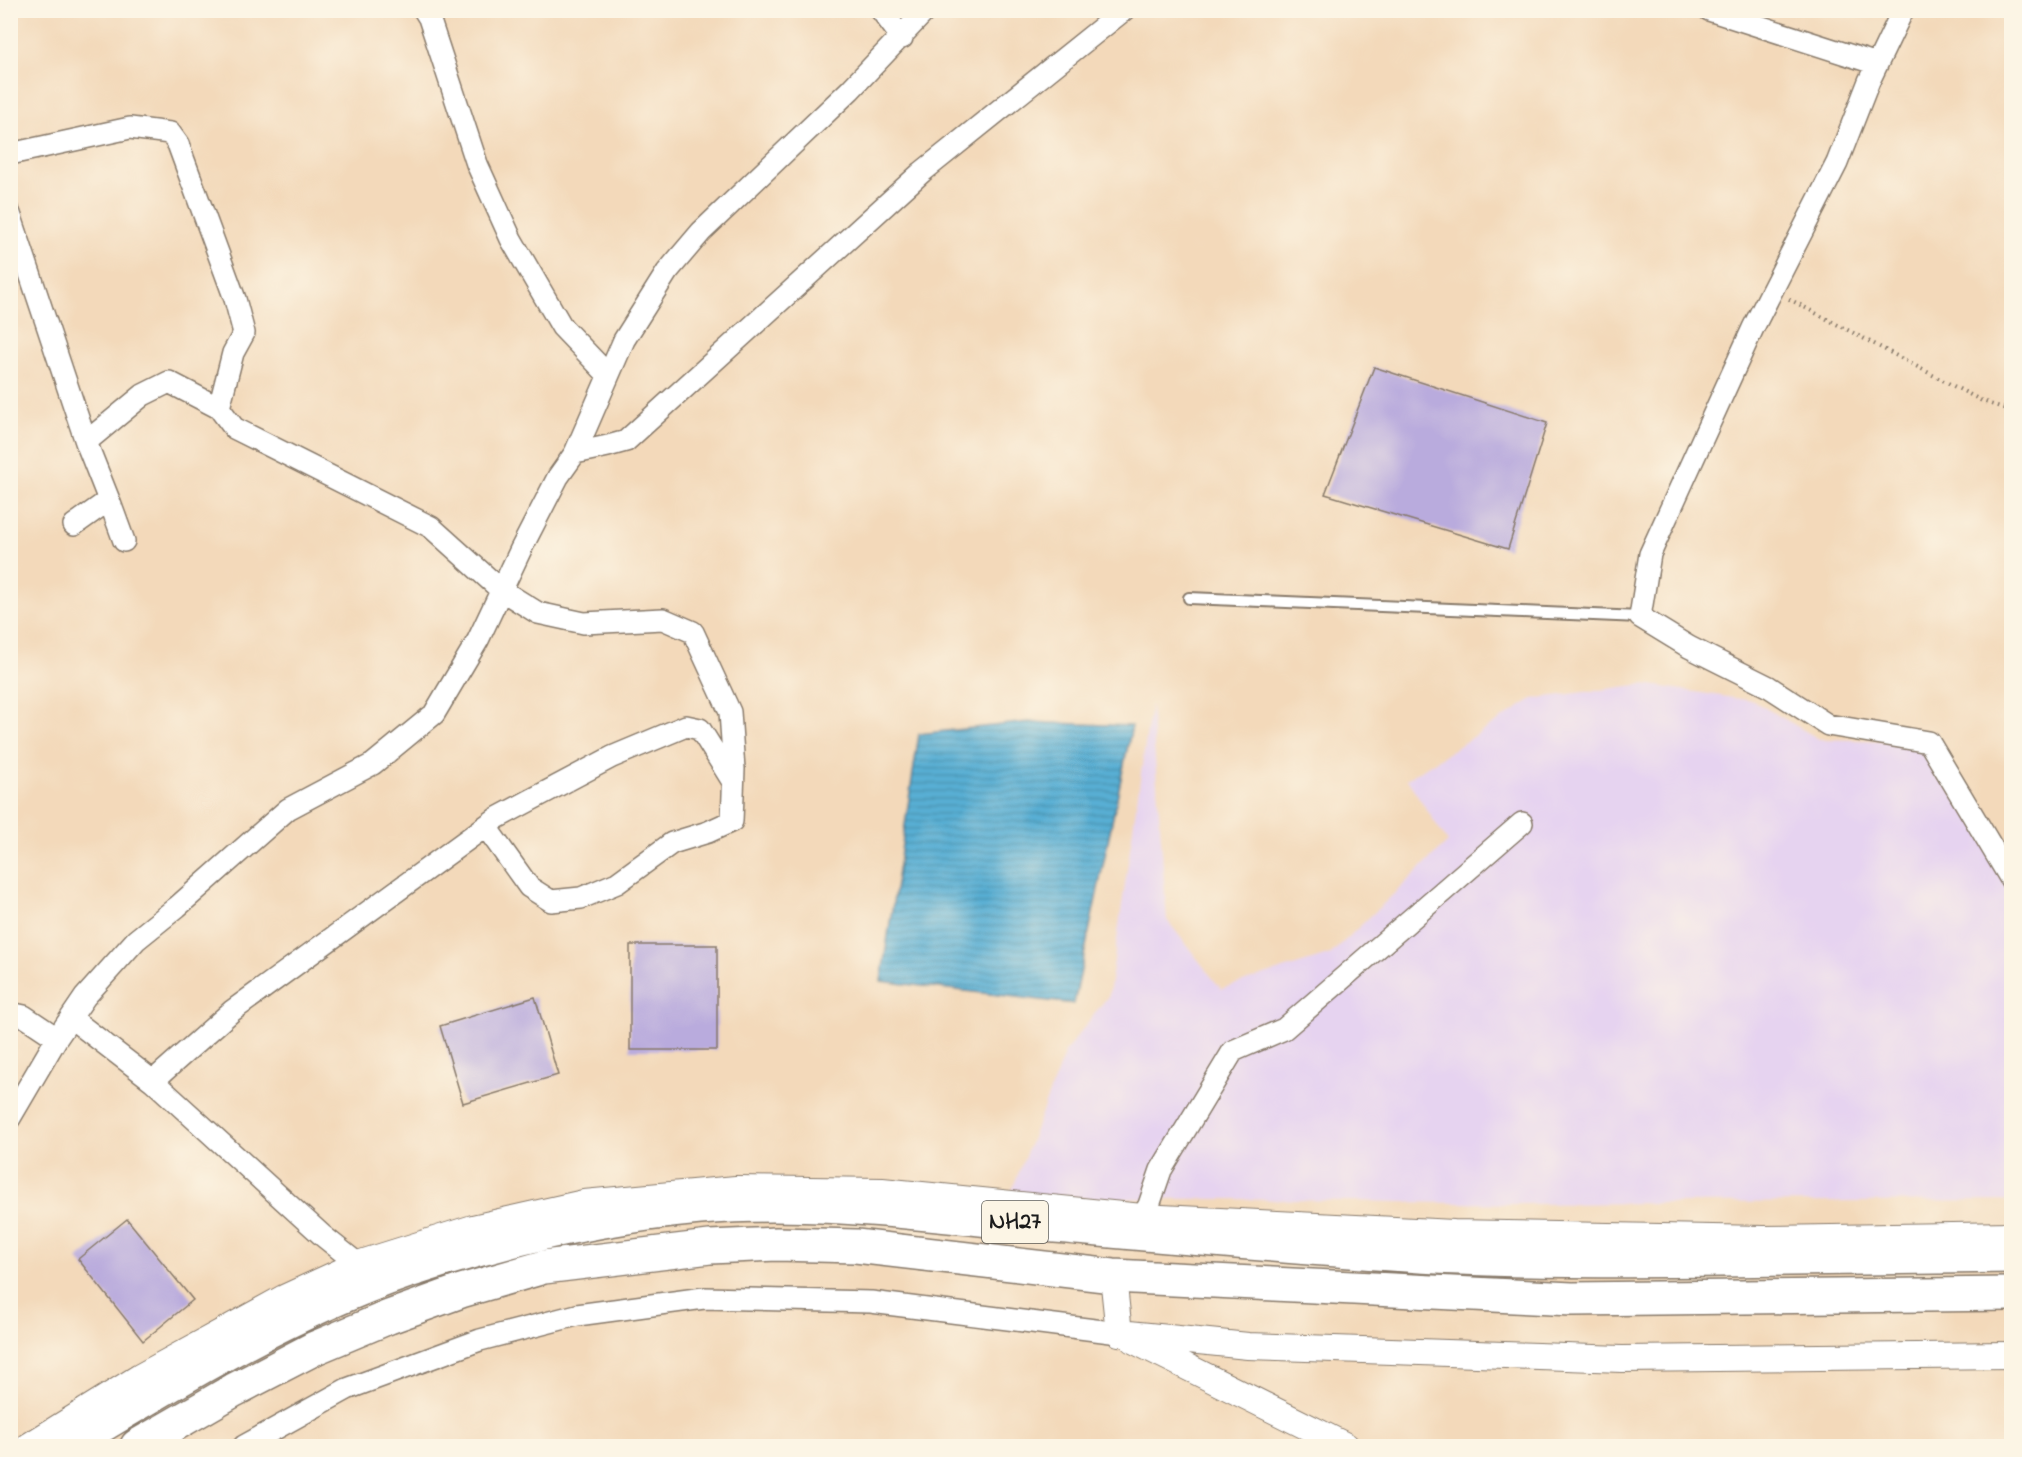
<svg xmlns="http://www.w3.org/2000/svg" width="2022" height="1457" font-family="'Indie Flower',sans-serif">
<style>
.built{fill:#e6d3f0}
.water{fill:url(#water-rules);stroke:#3a6678;stroke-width:1.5}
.building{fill:#b9abdd}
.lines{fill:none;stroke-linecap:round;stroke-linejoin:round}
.service-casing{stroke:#887a6b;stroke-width:14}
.minor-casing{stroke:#887a6b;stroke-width:24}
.tertiary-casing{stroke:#887a6b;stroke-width:28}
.trunk-casing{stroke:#887a6b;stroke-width:36}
.path{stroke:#887a6b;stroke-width:4;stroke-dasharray:1.5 4.5;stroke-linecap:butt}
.service{stroke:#fff;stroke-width:10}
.minor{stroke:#fff;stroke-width:21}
.tertiary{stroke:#fff;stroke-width:26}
.trunk{stroke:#fff;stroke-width:33}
.labels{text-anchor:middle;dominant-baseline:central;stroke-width:6;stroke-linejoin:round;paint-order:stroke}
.shield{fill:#fcf5e5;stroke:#5f5d58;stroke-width:1.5}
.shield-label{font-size:24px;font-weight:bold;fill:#1c1c1c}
</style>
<defs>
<pattern id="water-rules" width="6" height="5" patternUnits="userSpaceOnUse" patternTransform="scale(1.5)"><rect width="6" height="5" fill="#58afd4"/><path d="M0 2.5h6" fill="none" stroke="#488eab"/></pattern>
</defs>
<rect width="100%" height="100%" fill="#fcf5e5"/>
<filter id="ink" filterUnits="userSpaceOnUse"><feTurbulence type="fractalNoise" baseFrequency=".0167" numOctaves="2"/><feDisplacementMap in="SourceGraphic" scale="12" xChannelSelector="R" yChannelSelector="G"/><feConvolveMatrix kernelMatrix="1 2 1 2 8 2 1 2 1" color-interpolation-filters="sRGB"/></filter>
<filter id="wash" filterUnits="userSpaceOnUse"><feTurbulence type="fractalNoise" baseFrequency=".008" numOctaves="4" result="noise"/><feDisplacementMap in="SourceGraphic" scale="24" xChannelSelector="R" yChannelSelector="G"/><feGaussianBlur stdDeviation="1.35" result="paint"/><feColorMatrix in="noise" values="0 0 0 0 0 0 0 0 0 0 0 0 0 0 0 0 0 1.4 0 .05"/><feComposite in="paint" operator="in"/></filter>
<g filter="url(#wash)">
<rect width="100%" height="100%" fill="#f3d9ba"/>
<path class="built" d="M1644,684L1753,701L1819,739L1929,742L2011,881V1201L1512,1204L1237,1199L1009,1198L1065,1052L1109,995L1151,704L1167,920L1221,989L1331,954L1448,842L1407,779L1533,699Z"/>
<path class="water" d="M1028,722L1132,726L1074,1004L881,981L919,734Z"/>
<g id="blocks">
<path class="building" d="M1374,367L1547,423L1508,549L1325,494Z
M630,945H717V1050H630Z
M535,997L558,1075L463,1103L440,1026Z
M127,1219L193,1300L143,1341L78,1259Z"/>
</g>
</g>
<g filter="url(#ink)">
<use href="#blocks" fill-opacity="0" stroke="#887a6b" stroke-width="1.5"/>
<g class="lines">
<defs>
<path id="service" d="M1189,598L1640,617"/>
<path id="minor" d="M424,10L429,18L477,164L511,239L562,327L608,375
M881,10L902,38
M1709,10L1877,64
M1903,10L1869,81L1837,163L1753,328L1650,554L1640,617L1689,647L1769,687L1828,725L1929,742L2012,881
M10,154L130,128L170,133L178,144L235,299L244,333L233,353L219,408L234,428L431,527L501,590L538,613L584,623L663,619L693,632L730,712L734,769L732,821L708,832L672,843L617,883L581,898L551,901L529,887L486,827
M10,214L86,442L109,500L74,525
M86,442L143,395L169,382L219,408
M575,453L608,446L626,441L922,172L1124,10
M109,500L124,541
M10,1013L24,1016L57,1038
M71,1018L153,1081
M10,1118L57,1038L85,997L136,940L177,907L288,809L373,764L434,714L478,640L521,549L558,477L575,453L624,340L667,272L701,232L850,90L926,10
M1142,1217L1149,1205L1161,1170L1233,1051L1284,1029L1522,823
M358,1264L323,1236L153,1081L232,1011L497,818L612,757L686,726L700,729L733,782
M244,1446L347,1389L480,1340L577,1315L704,1298L871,1302L1119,1333"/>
<path id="tertiary" d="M1113,1276L1119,1333
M1119,1333L1248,1346L1622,1359L2012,1355
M1133,1340L1346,1446
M29,1446L140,1377L284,1298L358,1264L473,1228L584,1203L736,1189L882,1191L1142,1217L1454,1233L1764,1239L2012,1235"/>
<path id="trunk" d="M68,1446C173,1382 289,1312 406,1272C501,1240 600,1217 700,1208C803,1199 907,1212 1010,1222C1146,1234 1283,1247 1420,1256C1520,1262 1620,1261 1721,1260C1818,1258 1915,1257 2012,1256
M137,1446L234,1390L315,1348L389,1317L461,1291L544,1267L710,1247L777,1244L856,1246L1113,1276L1572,1299L2012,1294"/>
</defs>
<use href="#service" class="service-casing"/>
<use href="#minor" class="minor-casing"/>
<use href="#tertiary" class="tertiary-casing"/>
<use href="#trunk" class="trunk-casing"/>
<path class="path" d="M1789,299L1982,401L2012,411"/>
<use href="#service" class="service"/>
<use href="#minor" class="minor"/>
<use href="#tertiary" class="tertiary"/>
<use href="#trunk" class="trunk"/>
</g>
</g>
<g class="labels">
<rect class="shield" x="982" y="1201" width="66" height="42" rx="4.5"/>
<g class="shield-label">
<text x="1015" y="1222">NH27</text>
</g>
</g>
<rect width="2022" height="1457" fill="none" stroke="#fcf5e5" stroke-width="36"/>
</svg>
